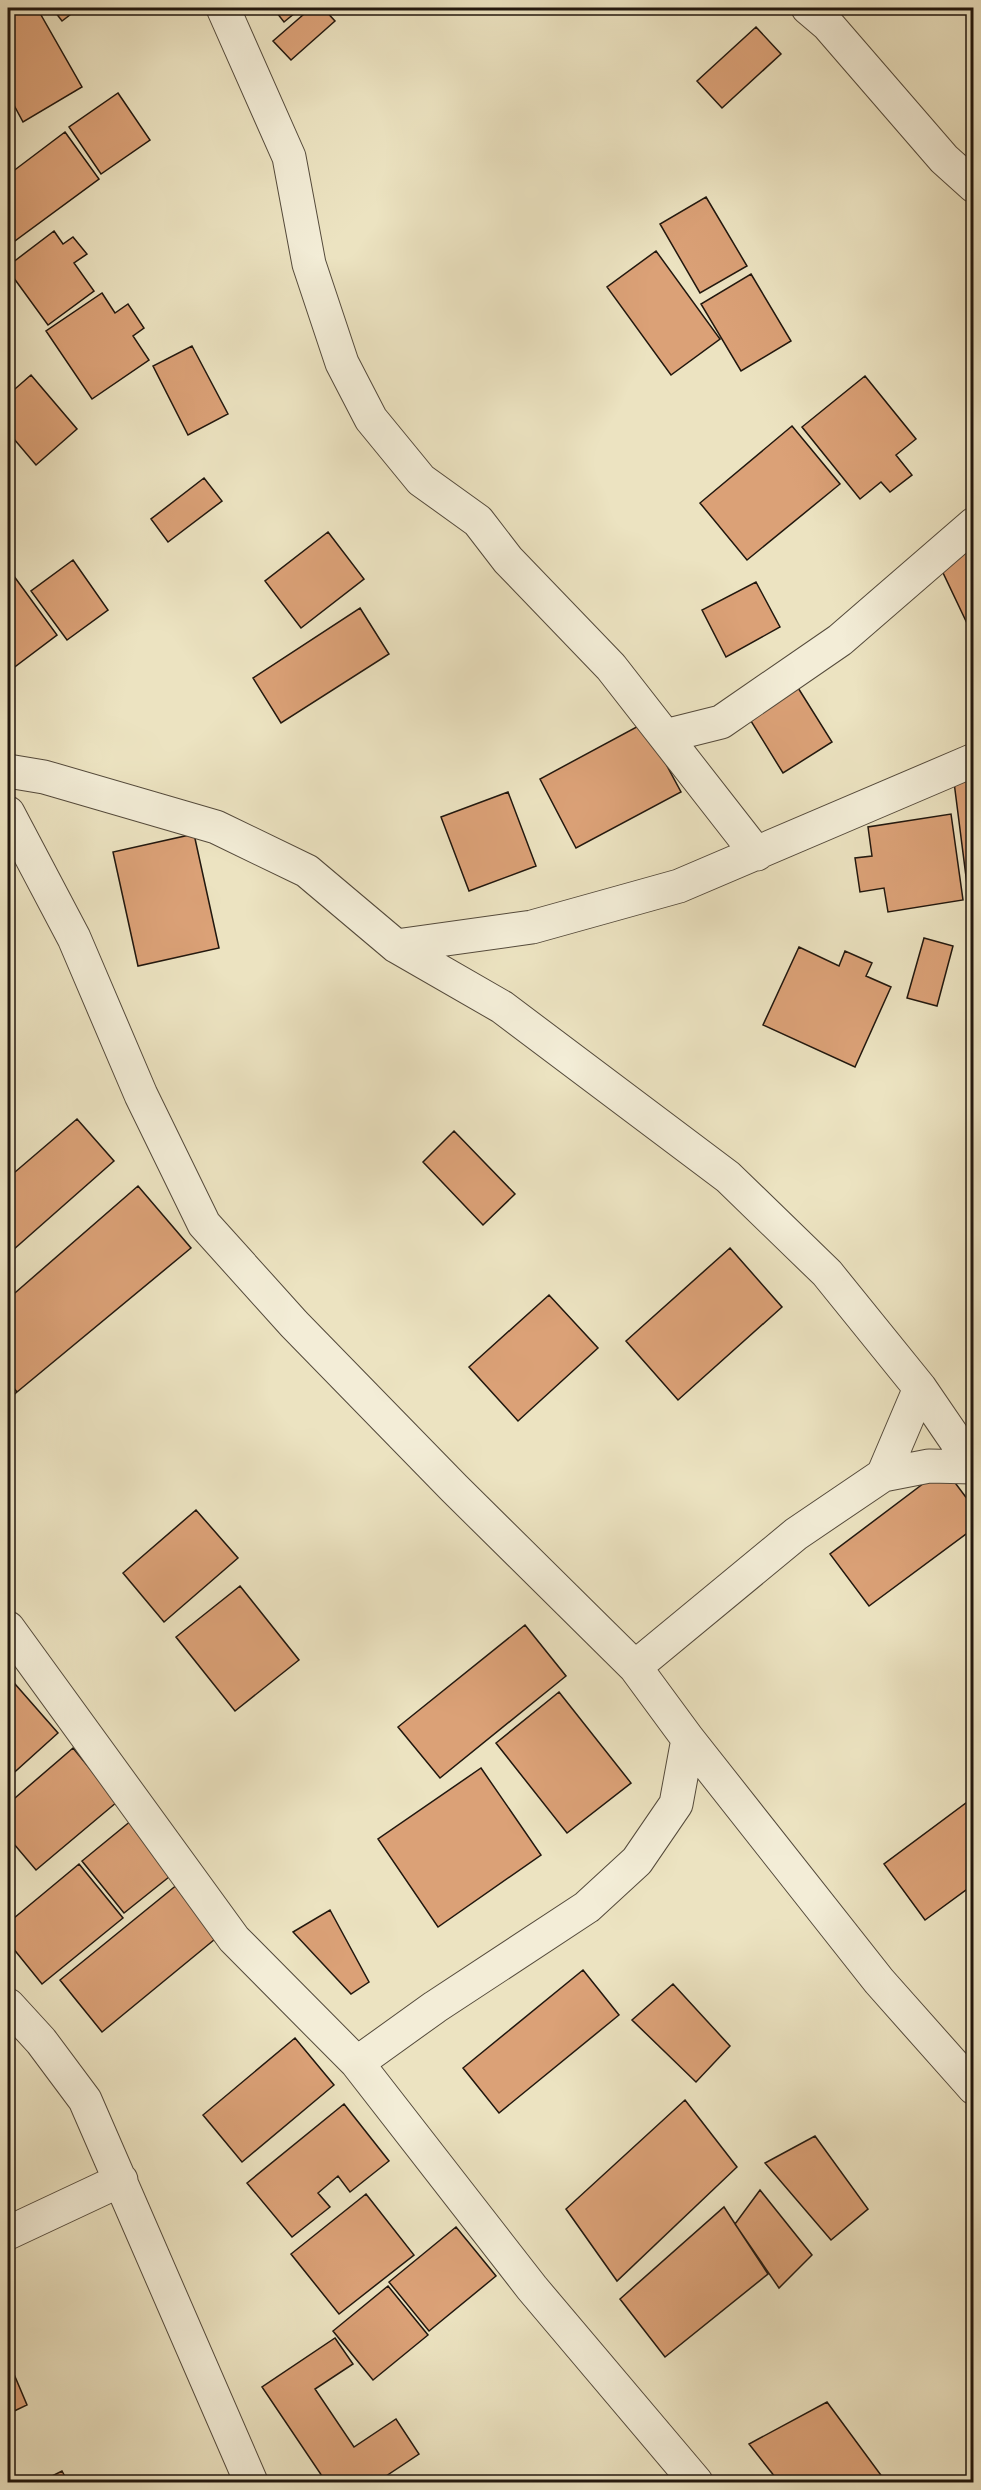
<svg xmlns="http://www.w3.org/2000/svg" width="981" height="2490" font-family="'IM FELL Double Pica',serif">
<style>
.building{fill:#dba177;stroke:#21170e;stroke-width:1.5}
.lines{fill:none;stroke-linecap:round;stroke-linejoin:round}
.street-casing{stroke:#544a3b;stroke-width:35}
.street{stroke:#f3edd7;stroke-width:33}
</style>
<rect width="100%" height="100%" fill="#ece3c1"/>
<filter id="stains"><feTurbulence type="fractalNoise" baseFrequency=".00333" numOctaves="4"/><feColorMatrix values="0 0 0 0 .2 0 0 0 0 .09 0 0 0 0 .02 0 0 0 .5 -.17"/></filter>
<radialGradient id="worn" r=".72"><stop offset=".6" stop-color="#630" stop-opacity="0"/><stop offset="1" stop-color="#630" stop-opacity=".3"/></radialGradient>
<path class="building" d="M8,8H37L82,87L23,122L8,94Z
M52,8H79L62,21Z
M273,8H301L284,22Z
M311,8H323L335,21L291,60L273,41Z
M756,27L781,54L722,108L697,81Z
M118,93L150,140L101,174L69,127Z
M65,132L99,179L8,246V175Z
M706,197L747,266L700,293L660,224Z
M54,231L63,244L73,237L87,254L74,263L94,291L48,325L8,270V266Z
M656,251L720,339L671,375L607,287Z
M751,274L791,341L741,371L701,304Z
M102,293L115,313L128,304L144,328L133,336L149,360L92,399L46,331Z
M192,346L228,414L188,435L153,366Z
M31,375L77,429L36,465L8,432V395Z
M865,376L916,439L896,455L912,475L890,492L881,482L860,499L802,427Z
M792,426L840,484L747,560L700,503Z
M204,478L222,501L168,542L151,519Z
M328,532L364,579L301,628L265,581Z
M974,540V638L936,558Z
M73,560L108,610L67,640L31,591Z
M8,568L57,635L8,672Z
M756,582L780,627L726,657L702,610Z
M360,608L389,654L281,723L253,678Z
M795,683L832,742L783,773L746,713Z
M644,723L681,792L576,848L540,779Z
M974,779V907L970,908L954,782Z
M508,792L536,866L469,891L441,817Z
M951,814L963,900L888,912L884,888L860,892L855,858L872,856L868,827Z
M194,834L219,948L138,966L113,852Z
M924,938L953,946L937,1006L907,998Z
M799,947L839,966L845,951L872,963L866,976L891,987L855,1067L763,1025Z
M77,1119L114,1161L13,1250L8,1245V1178Z
M454,1131L515,1194L483,1225L423,1162Z
M138,1186L191,1248L17,1392L8,1381V1299Z
M730,1248L782,1307L678,1400L626,1341Z
M549,1295L598,1348L518,1421L469,1367Z
M8,1381L17,1392L8,1400Z
M944,1468L974,1508V1528L869,1606L830,1554Z
M196,1510L238,1558L164,1622L123,1573Z
M240,1586L299,1660L235,1711L176,1637Z
M525,1625L566,1676L440,1778L398,1727Z
M8,1676L58,1733L8,1778Z
M559,1692L631,1783L567,1833L496,1743Z
M73,1748L117,1802L36,1870L8,1837V1804Z
M481,1768L541,1855L438,1927L378,1839Z
M974,1797V1884L925,1920L884,1864Z
M132,1820L174,1873L124,1913L82,1861Z
M79,1864L123,1918L42,1984L8,1942V1923Z
M178,1884L220,1935L102,2032L60,1980Z
M330,1910L369,1982L351,1994L293,1932Z
M583,1970L619,2015L499,2113L463,2068Z
M673,1984L730,2046L696,2082L632,2020Z
M295,2038L334,2085L242,2162L203,2115Z
M685,2100L737,2167L617,2281L566,2209Z
M344,2104L389,2161L350,2192L338,2176L318,2193L330,2207L292,2237L247,2183Z
M815,2136L868,2209L831,2240L765,2163Z
M760,2190L812,2255L779,2288L735,2224Z
M366,2194L414,2255L339,2314L291,2254Z
M724,2207L768,2274L665,2357L620,2299Z
M456,2227L496,2276L429,2331L389,2282Z
M388,2286L428,2335L373,2380L333,2331Z
M335,2338L353,2364L315,2389L354,2447L396,2419L419,2454L377,2482H326L262,2387Z
M8,2360L27,2405L8,2414Z
M827,2402L886,2482H779L749,2444Z
M62,2471L68,2482H40Z"/>
<g class="lines">
<defs>
<path id="street" d="M223,8L289,157L309,264L342,363L371,419L421,480L478,521L508,560L611,667L757,854
M808,8L828,25L944,159L974,186
M665,736L721,722L840,640L974,524
M8,771L44,777L216,827L307,871L396,946L502,1007L728,1177L827,1273L920,1388L974,1467
M8,813L74,938L141,1095L204,1224L294,1324L454,1488L635,1667L688,1739L879,1981L974,2088
M396,946L532,927L679,886L974,760
M883,1475L920,1388
M8,1628L234,1939L357,2063L532,2288L696,2482
M635,1667L796,1534L883,1475L929,1466L973,1467
M8,2005L41,2041L85,2100L251,2482
M357,2063L435,2007L587,1907L637,1861L676,1804L688,1739
M8,2233L121,2180"/>
</defs>
<use href="#street" class="street-casing"/>
<use href="#street" class="street"/>
</g>
<rect width="981" height="2490" fill="none" stroke="#ece3c1" stroke-width="30"/>
<rect x="9" y="9" width="963" height="2472" fill="none" stroke="#21170e" stroke-width="3"/>
<rect x="15" y="15" width="951" height="2460" fill="none" stroke="#21170e" stroke-width="1.5"/>
<rect width="100%" height="100%" filter="url(#stains)"/>
<rect width="100%" height="100%" fill="url(#worn)"/>
</svg>
